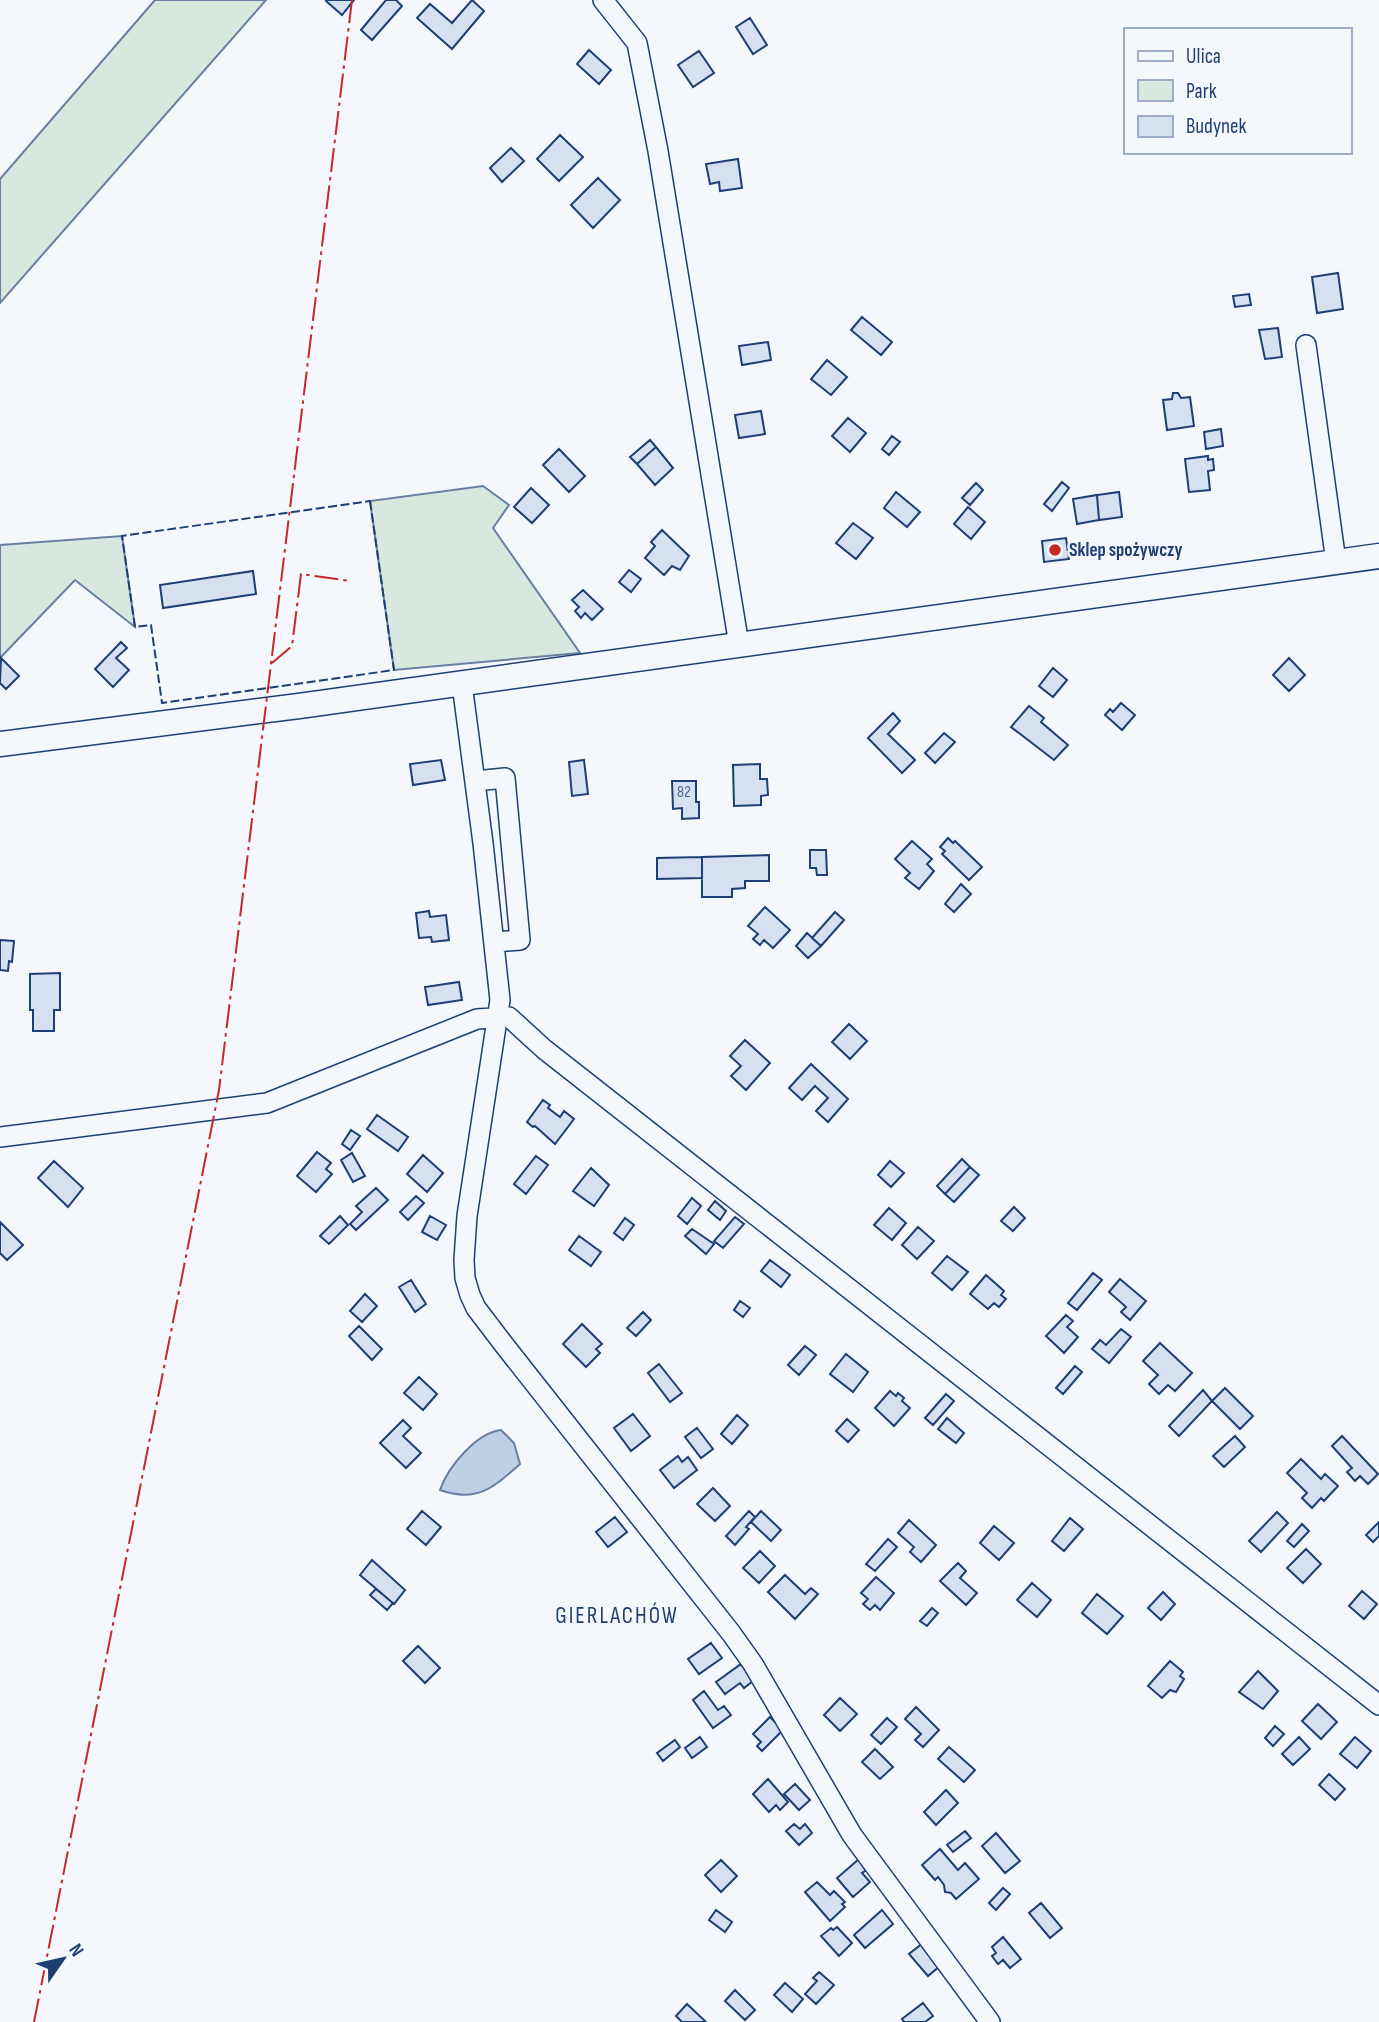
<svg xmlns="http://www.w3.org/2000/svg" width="1379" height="2022" font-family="'Sofia Sans Condensed',sans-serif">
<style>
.green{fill:#d7e8df;stroke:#687fa3;stroke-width:2}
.water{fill:#bed0e5;stroke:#687fa3;stroke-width:2}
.building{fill:#d5e0f0;stroke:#1d3f73;stroke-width:2}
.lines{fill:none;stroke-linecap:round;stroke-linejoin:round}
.minor-casing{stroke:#1d3f73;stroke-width:22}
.major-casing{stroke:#1d3f73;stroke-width:27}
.minor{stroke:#f4f7fb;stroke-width:19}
.major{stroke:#f4f7fb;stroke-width:24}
.fence{stroke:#1d3f73;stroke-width:2;stroke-dasharray:9 3.5;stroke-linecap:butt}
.power{stroke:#c62828;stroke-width:2;stroke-dasharray:24 5 3.5 5;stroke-linecap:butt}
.poi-dot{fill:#c62828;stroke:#f4f7fb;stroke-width:2.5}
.labels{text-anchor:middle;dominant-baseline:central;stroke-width:5;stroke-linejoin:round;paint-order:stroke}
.number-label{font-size:16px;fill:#4b6792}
.poi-label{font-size:19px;font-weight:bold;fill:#1d3f73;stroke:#f4f7fb;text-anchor:start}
.quarter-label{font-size:23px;letter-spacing:2px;fill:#1d3f73;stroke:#f4f7fb}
</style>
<rect width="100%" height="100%" fill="#f4f7fb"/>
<path class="green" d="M155,0H266L0,303V179Z
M483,486L509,505L493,528L580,653L394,670L370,501Z
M122,536L135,627L75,580L0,658V545Z"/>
<path class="water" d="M501,1430L514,1443L520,1464C493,1488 477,1503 440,1490C448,1467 476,1433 501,1430Z"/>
<path class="building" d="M327,0H354L342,15L326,1Z
M386,0H396L402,6L372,40L361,30Z
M472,0L484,11L452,49L417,18L430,4L452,23Z
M750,18L767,45L753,54L736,27Z
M589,50L611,70L599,84L577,64Z
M699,51L714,73L693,87L678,65Z
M560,135L583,157L559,181L537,159Z
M511,148L524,161L502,182L490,168Z
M738,159L742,188L720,191L719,182L710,184L706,164Z
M598,178L620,200L593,228L571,205Z
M1338,273L1343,309L1317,313L1312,277Z
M1249,294L1251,305L1235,307L1233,296Z
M862,317L892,342L881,355L851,330Z
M1278,328L1282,357L1265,359L1259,330Z
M768,342L771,360L742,365L739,346Z
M827,360L847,377L831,395L811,379Z
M1173,393H1178L1181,398L1190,397L1194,426L1167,430L1163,400L1172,399Z
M761,411L765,434L739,438L735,415Z
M848,418L866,433L850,452L832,436Z
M1221,429L1223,446L1206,449L1204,432Z
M892,436L900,442L889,455L882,449Z
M650,440L656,447L637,464L630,457Z
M656,447L673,468L655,485L637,464Z
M559,449L585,476L569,492L543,465Z
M1208,456V460L1213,459L1214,470L1208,471L1210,490L1189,492L1185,459Z
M1062,482L1069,488L1052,511L1044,504Z
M976,483L983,490L970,505L962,498Z
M531,488L549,505L532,523L514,507Z
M896,492L920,512L907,527L884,508Z
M1119,492L1122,517L1099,520L1097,495Z
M1097,495L1099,520L1077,524L1073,499Z
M968,507L985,522L971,539L954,524Z
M853,523L873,538L856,559L836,543Z
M662,530L689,556L680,570L672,566L664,575L645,558L655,546L651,542Z
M1066,538L1069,559L1044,562L1042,541Z
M629,570L641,579L631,592L619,582Z
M253,571L256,594L163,608L160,585Z
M583,590L603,609L592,620L585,613L581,618L575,611L579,607L572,600Z
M121,642L127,648L116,658L129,670L113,687L95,669Z
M1,658L19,676L6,689L0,683Z
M1289,658L1305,675L1289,691L1273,675Z
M1053,668L1067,680L1053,697L1039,686Z
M1121,703L1135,715L1122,730L1105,715L1110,709L1113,712Z
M1029,706L1044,718L1041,722L1068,745L1054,760L1011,727Z
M893,713L900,721L888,734L915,760L902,773L868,738Z
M944,733L955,742L935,763L925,753Z
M441,760L445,780L413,785L410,764Z
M584,760L588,794L572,796L569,762Z
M760,764V779H767L768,795L761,796V805L734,806L733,765Z
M672,781H696V802H699V818L682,819V808L673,809Z
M948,838L953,843L955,841L982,867L969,880L942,854L945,851L940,847Z
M912,841L932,859L927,864L934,871L919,889L905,878L910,873L895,859Z
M810,850H826L827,875H817L816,868H810Z
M769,855V881H745V888L732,889V897H702V857Z
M702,857V878L657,879V858Z
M961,884L971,894L954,912L945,904Z
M765,907L790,930L773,948L764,940L760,945L753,939L758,934L748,926Z
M429,911L430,917L446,915L449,940L432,942L431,937L419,938L416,913Z
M835,912L844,920L821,946L812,938Z
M807,933L821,946L808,958L796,946Z
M0,940L14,941L12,962L9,961L8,971L0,970Z
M60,973V1010H54V1031H33V1010H30V974Z
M459,982L462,1000L428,1005L425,987Z
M849,1024L867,1041L850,1059L832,1042Z
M745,1040L770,1063L746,1090L731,1076L741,1066L730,1056Z
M811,1064L848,1099L828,1122L816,1111L828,1098L815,1086L802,1100L789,1088Z
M543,1100L550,1105L548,1108L560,1117L564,1111L574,1119L555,1144L535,1126L533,1127L527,1122Z
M377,1115L408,1137L398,1151L367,1129Z
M351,1130L360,1136L350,1150L342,1144Z
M317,1152L331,1163L326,1169L332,1174L316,1192L297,1176Z
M352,1153L365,1176L353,1182L341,1160Z
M423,1155L443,1173L427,1192L407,1174Z
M536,1156L548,1165L526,1194L514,1184Z
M962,1159L970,1167L945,1194L937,1186Z
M54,1161L83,1188L68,1207L38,1178Z
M890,1161L904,1173L891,1187L878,1175Z
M970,1167L979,1175L954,1202L945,1194Z
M591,1168L609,1185L594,1206L573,1191Z
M376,1188L388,1200L356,1230L350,1224L362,1212L356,1206Z
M416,1196L424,1203L408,1220L400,1212Z
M692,1198L701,1206L687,1224L678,1216Z
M715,1201L726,1211L720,1220L708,1210Z
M1014,1207L1025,1218L1013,1231L1001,1221Z
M889,1208L906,1223L892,1240L874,1225Z
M340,1216L348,1225L329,1244L320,1236Z
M430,1216L446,1225L437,1240L422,1232Z
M735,1217L744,1224L723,1248L714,1241Z
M625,1218L634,1225L623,1240L614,1233Z
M0,1222L23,1245L7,1260L0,1253Z
M918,1227L934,1241L917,1259L902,1245Z
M692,1229L714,1244L706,1254L685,1236Z
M579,1236L601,1252L591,1266L569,1250Z
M947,1256L968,1272L952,1290L932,1273Z
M770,1260L790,1275L781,1287L761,1271Z
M1093,1273L1102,1280L1077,1310L1068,1303Z
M986,1275L1004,1291L1001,1295L1006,1299L999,1307L994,1303L988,1309L970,1294Z
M1120,1279L1146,1301L1130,1320L1121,1312L1126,1307L1109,1292Z
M411,1280L426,1304L415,1312L399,1287Z
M365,1294L377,1306L362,1322L350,1311Z
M740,1301L750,1308L743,1317L734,1310Z
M643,1312L651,1320L636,1336L627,1328Z
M1066,1315L1073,1321L1067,1327L1078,1337L1064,1353L1046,1336Z
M582,1324L602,1344L596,1349L600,1353L586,1367L563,1344Z
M359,1326L382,1349L372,1360L349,1336Z
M1121,1329L1131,1337L1109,1363L1092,1349L1100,1340L1106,1345Z
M1160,1343L1192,1373L1175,1391L1168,1385L1159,1394L1149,1384L1158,1375L1143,1361Z
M805,1346L816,1355L799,1375L788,1365Z
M846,1354L868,1372L853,1392L830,1374Z
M659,1364L682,1393L670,1402L648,1373Z
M1075,1366L1082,1372L1063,1394L1056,1388Z
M419,1377L437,1394L423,1410L404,1393Z
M1225,1388L1253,1416L1240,1429L1212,1401Z
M1203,1390L1212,1401L1179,1436L1169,1426Z
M890,1391L896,1396L898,1393L904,1398L902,1401L910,1408L894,1426L875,1408Z
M946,1394L954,1401L933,1425L925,1418Z
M633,1414L650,1436L631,1451L614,1428Z
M737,1415L748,1425L732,1444L721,1434Z
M947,1418L964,1433L956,1443L938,1429Z
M847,1419L859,1430L848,1442L836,1431Z
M403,1420L411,1428L403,1436L421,1453L406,1468L380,1443Z
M697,1428L713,1449L701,1458L685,1437Z
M1235,1436L1245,1447L1224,1467L1213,1456Z
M1342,1436L1378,1474L1368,1484L1360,1476L1355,1481L1347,1472L1352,1468L1332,1446Z
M678,1456L682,1462L688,1457L697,1470L674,1488L660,1470Z
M1301,1459L1321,1479L1325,1474L1338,1486L1324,1501L1321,1498L1312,1508L1302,1498L1307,1493L1287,1473Z
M713,1488L730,1506L715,1521L697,1504Z
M422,1511L441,1527L426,1545L407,1529Z
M749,1511L755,1517L746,1527L749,1529L735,1545L726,1536Z
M761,1511L781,1530L771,1541L751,1522Z
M1277,1512L1288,1523L1261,1552L1249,1541Z
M615,1517L627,1532L608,1547L596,1532Z
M1070,1518L1083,1529L1064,1551L1052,1541Z
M909,1520L936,1545L921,1562L910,1552L914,1547L898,1533Z
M1379,1522V1536L1373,1542L1366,1535Z
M1302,1524L1309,1531L1294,1547L1287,1541Z
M994,1526L1014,1543L999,1560L980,1543Z
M888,1539L897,1547L875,1571L866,1564Z
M1306,1549L1321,1564L1303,1583L1287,1568Z
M760,1551L775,1566L759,1583L743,1568Z
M372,1560L405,1590L394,1604L360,1575Z
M958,1563L966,1571L960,1578L977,1593L966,1605L940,1581Z
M785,1575L805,1594L811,1588L818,1594L795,1619L768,1592Z
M876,1577L894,1593L880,1610L875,1605L870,1610L863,1604L868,1599L861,1593Z
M1032,1583L1051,1600L1037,1617L1017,1600Z
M376,1589L393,1603L387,1610L370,1595Z
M1362,1591L1377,1604L1364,1619L1349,1606Z
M1163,1592L1175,1604L1161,1620L1148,1608Z
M1097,1594L1123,1616L1107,1634L1082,1613Z
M932,1608L938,1613L927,1626L920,1621Z
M711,1643L722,1658L699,1674L688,1659Z
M418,1646L440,1668L425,1683L403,1661Z
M1170,1661L1183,1672L1180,1676L1184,1679L1176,1692L1170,1690L1162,1698L1148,1686Z
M741,1664L753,1681L744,1688L740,1683L725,1694L716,1682Z
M1258,1671L1278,1691L1263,1709L1239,1692Z
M704,1691L718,1710L724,1706L731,1715L713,1728L693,1700Z
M840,1698L857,1714L840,1731L824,1715Z
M1318,1704L1337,1722L1321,1739L1302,1721Z
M916,1707L939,1730L923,1747L915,1740L921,1734L905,1719Z
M770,1717L783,1730L762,1751L757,1746L761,1742L753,1734Z
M887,1718L897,1727L881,1744L871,1735Z
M1275,1726L1284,1734L1273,1746L1265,1738Z
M700,1737L707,1747L692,1758L685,1748Z
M1299,1737L1310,1749L1293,1765L1282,1754Z
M1355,1737L1371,1751L1357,1768L1340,1754Z
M675,1740L680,1747L663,1761L657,1753Z
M949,1747L975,1770L964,1782L938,1759Z
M875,1749L893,1767L880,1779L862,1762Z
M1329,1774L1345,1789L1335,1800L1319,1785Z
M768,1779L788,1802L780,1810L776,1805L769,1812L753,1794Z
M795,1784L810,1800L799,1810L784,1794Z
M946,1790L958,1803L936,1825L924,1812Z
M794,1824L800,1829L805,1824L812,1833L799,1845L786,1831Z
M965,1831L971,1838L953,1852L947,1845Z
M996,1833L1020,1861L1005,1873L982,1846Z
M940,1849L958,1870L965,1863L979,1879L956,1899L951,1893L945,1892L944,1885L938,1877L935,1880L922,1865Z
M859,1859L868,1869L862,1873L870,1882L853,1897L837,1878Z
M721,1860L737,1876L721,1892L705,1875Z
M817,1882L830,1895L834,1891L845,1902L842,1904L845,1907L830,1921L805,1892Z
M1003,1888L1010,1894L996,1910L989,1903Z
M1041,1903L1062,1928L1050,1938L1029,1913Z
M716,1910L732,1922L725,1932L709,1920Z
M882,1910L893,1924L865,1948L854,1935Z
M837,1927L852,1943L839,1956L821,1936L831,1928L833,1930Z
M1003,1937L1021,1959L1010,1968L1003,1960L998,1964L992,1956L996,1953L992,1947Z
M923,1943L941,1965L928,1976L909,1954Z
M819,1972L834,1985L816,2004L805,1994L817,1981L813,1978Z
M785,1983L803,1999L792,2012L774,1995Z
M735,1990L755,2010L745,2020L725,2001Z
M923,2003L933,2016L925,2022H904L902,2019Z
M687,2004L706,2022H682L676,2016Z"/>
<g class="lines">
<defs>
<path id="minor" d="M603,0L637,43L658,151L739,645
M1306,345L1336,562
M462,684L483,843L500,1000L467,1216L464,1260L465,1278L470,1295L476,1308L505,1346L731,1633L753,1664L852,1835L990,2022
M475,781L505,778L520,940L495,942
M0,1137L267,1103L477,1019L509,1017L544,1049L1379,1705"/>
<path id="major" d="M0,744L299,706L1379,556"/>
</defs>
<use href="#minor" class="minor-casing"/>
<use href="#major" class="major-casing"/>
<use href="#minor" class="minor"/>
<use href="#major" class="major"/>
<path class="fence" d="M370,501L394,670L162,703L151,625L135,627L122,536Z"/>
<path class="power" d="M272,663L292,646L301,574L351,581
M34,2022L219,1090L352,0"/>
</g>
<circle class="poi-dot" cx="1055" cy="550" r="7"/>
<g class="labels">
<g class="number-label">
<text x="684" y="792">82</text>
</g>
<g class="poi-label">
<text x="1069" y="550">Sklep spożywczy</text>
</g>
<g class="quarter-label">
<text x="617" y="1616">GIERLACHÓW</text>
</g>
</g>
<rect x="1124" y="28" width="228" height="126" fill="#f4f7fb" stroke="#9eadc5" stroke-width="2"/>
<rect x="1138" y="51" width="35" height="10" fill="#f4f7fb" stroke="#9eadc5" stroke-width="2"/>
<text x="1186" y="63" font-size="21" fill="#1d3f73">Ulica</text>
<rect x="1138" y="80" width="35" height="21" fill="#d7e8df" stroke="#9eadc5" stroke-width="2"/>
<text x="1186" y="98" font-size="21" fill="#1d3f73">Park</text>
<rect x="1138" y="116" width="35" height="21" fill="#d5e0f0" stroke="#9eadc5" stroke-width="2"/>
<text x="1186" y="133" font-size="21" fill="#1d3f73">Budynek</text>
<g transform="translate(63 1959) rotate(56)" stroke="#f4f7fb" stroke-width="5" paint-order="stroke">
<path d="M0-5L12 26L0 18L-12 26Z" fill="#1d3f73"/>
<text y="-10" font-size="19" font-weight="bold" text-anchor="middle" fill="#1d3f73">N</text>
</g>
</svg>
